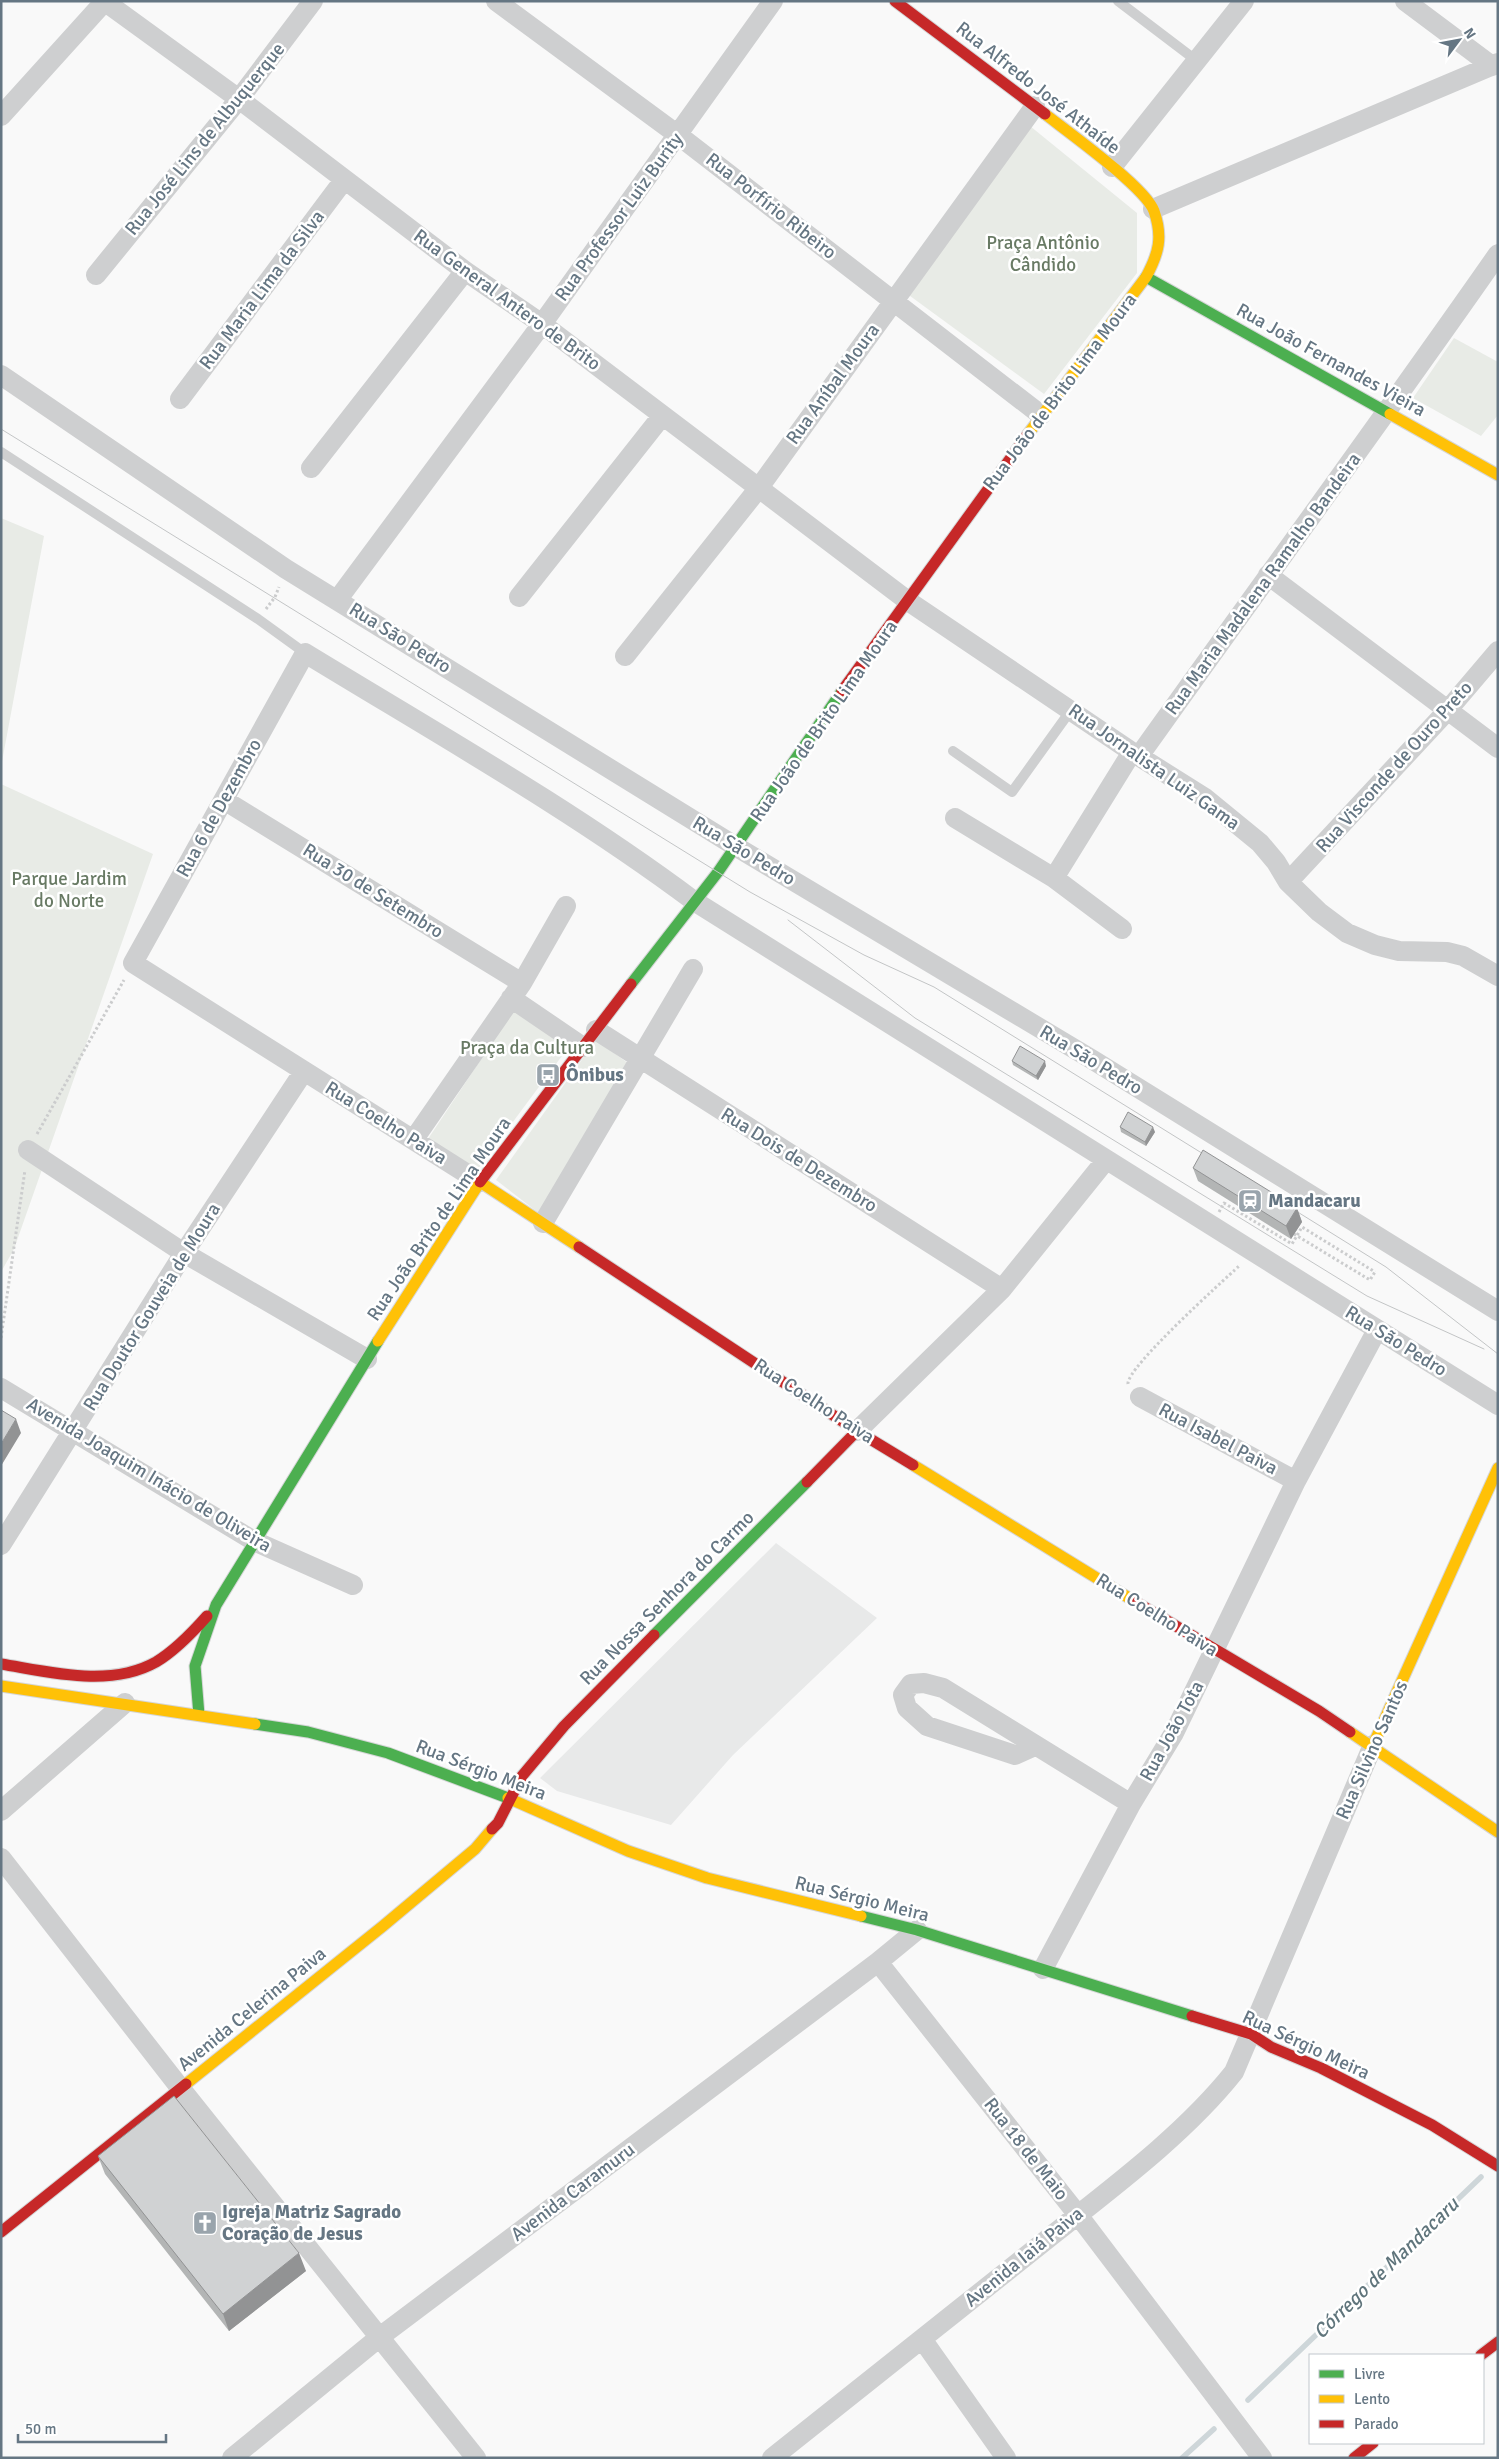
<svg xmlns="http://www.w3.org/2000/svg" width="1499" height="2459" font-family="Signika,sans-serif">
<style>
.built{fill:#e8e9e9}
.green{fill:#e8ebe6}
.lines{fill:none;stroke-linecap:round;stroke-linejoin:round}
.stream{stroke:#ced6d9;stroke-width:5.5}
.fast-casing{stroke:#d5d6d7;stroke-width:13}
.slow-casing{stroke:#d5d6d7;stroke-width:13}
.jam-casing{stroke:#d5d6d7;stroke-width:13}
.path{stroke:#cbcccd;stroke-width:3;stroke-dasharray:2.5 2.5;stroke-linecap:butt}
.lane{stroke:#cecfd0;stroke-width:10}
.street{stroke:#cecfd0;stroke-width:20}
.fast{stroke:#4caf50;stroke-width:11}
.slow{stroke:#ffc107;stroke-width:11}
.jam{stroke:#c62828;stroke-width:11}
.tram{stroke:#c3c5c6;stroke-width:1}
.path-bridge{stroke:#cbcccd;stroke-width:3;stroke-dasharray:2.5 2.5;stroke-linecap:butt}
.wall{fill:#b3b5b5}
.shaded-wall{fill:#929394}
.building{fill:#d0d2d3;stroke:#929394}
.labels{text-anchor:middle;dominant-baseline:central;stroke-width:5;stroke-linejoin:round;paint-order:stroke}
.street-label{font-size:19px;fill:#657683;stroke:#fff}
.park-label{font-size:19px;fill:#687a64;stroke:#fff}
.poi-label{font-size:19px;font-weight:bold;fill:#657683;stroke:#fff;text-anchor:start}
.water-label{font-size:20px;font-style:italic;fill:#60757c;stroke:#fff}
</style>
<rect width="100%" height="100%" fill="#f9f9f9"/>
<path class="built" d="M776,1543L877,1618L733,1755L671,1825L557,1791L540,1778Z"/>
<path class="green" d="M1030,126L1137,213V273L1044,394L906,293Z
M1454,338L1498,362V415L1481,436L1413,398Z
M1,518L44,536L1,767Z
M1,784L153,854L14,1249L1,1272Z
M521,999L576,1037L478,1169L428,1139Z
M596,1040L632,1066L540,1214L496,1180Z"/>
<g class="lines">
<path class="stream" d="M1248,2400L1481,2177
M1182,2458L1214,2429"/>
<defs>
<path id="fast" d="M1146,277L1390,414
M631,984L718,872L842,691
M654,1635L807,1482
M199,1715L195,1666L216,1605L378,1341
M255,1724L308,1732L388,1753L508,1798
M861,1916L917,1930L1192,2016"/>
<path id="slow" d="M1390,414L1498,475
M1028,434L1146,277C1159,253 1163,237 1154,211C1145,187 1068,132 1045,114
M378,1341L480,1182L579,1247
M913,1465L1134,1601
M1,1686L255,1724
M1350,1732L1498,1832
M1373,1745L1498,1468
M508,1798L628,1851L707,1878L861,1916
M186,2084L383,1926L475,1849L492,1829"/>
<path id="jam" d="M895,1L1045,114
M842,691L1028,434
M480,1182L631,984
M579,1247L857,1431L913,1465
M807,1482L857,1431
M1134,1601L1319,1711L1350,1732
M1,1664C50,1672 110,1688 156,1662C176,1650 192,1633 207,1616
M492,1829L498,1823L522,1776L564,1726L654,1635
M1192,2016L1251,2034L1271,2047L1321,2068L1432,2125L1498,2166
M1,2232L186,2084
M1481,2355L1498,2342
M1354,2458L1373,2443"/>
</defs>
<use href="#fast" class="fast-casing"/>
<use href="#slow" class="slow-casing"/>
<use href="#jam" class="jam-casing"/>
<path class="path" d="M266,609L275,597L279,587
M37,1134L124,980
M1294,1234L1370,1280L1375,1272
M1,1338L25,1170
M1128,1384C1126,1368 1223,1281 1239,1266"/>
<path class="lane" d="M1118,1L1197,61
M1,452L258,619L305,653
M953,751L1012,792L1071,710"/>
<path class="street" d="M104,1L239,99L465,271L542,324L908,601L1132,752L1205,798L1260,843L1276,862L1288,882L1319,912L1347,933L1375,945L1399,951L1447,952L1463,956L1498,976
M496,1L678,135L1041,415
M1405,1L1492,66
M1,116L105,1
M1112,167L1244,1
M1153,209L1498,63
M96,275L239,99L313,1
M1,375L286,569L735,846L1093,1060L1498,1311
M180,399L344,180
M311,468L465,271
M1268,575L1498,748
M519,597L662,416
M338,599L542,324L773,1
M625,656L758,489L1035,106
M1139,756C1258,589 1380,423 1498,254
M224,800L522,983
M955,818L1054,878L1122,929
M1054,878L1132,752
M1288,882L1447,711L1498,651
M511,998L583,1047
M596,1030L1002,1289
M414,1139L522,983L566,906
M28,1150L184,1253L367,1359
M480,1182L133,963L305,653C436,733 571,809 694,901L1498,1405
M543,1223L693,969
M1,1388L254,1541L353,1585
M1140,1397L1296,1481
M857,1431L1002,1289L1106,1160
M1,1545L184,1253L304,1071
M1035,1746L1015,1755L927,1726L907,1708L903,1695L911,1684L924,1683L943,1688L1131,1804
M1,1811L125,1703
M1,1858L181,2089L476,2458
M878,1962L1078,2215L1262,2458
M1043,1969L1131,1804L1174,1733L1296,1481L1377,1330
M922,2339L1006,2458
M232,2458L381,2336L878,1962L917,1930
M772,2458C863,2386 954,2313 1045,2241C1109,2190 1183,2136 1234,2072L1373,1745"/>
<use href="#fast" class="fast"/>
<use href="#slow" class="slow"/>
<use href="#jam" class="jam"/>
<path class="tram" d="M1,429L750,892L864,955L934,987L1213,1160
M788,920L915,1018L1367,1296L1484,1349
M1288,1206L1386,1267L1498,1354"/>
<path class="path-bridge" d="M1219,1212L1224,1203L1292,1244L1302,1227L1375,1272"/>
</g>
<path class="wall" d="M1012,1061L1046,1066L1038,1080L1013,1065Z
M1120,1127L1155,1132L1146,1146L1121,1132Z
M1193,1168L1297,1208L1302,1222L1291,1239L1198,1181Z
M98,2156L306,2271L229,2331L105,2174Z"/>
<path class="shaded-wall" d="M1045,1061L1046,1066L1038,1080L1036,1076Z
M1153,1127L1155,1132L1146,1146L1145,1142Z
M1297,1208L1302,1222L1291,1239L1286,1226Z
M16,1419L21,1433L1,1466V1444Z
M299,2253L306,2271L229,2331L223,2314Z"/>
<path class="building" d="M1020,1046L1045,1061L1036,1076L1012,1061Z
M1128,1112L1153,1127L1145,1142L1120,1127Z
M1203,1150L1297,1208L1286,1226L1193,1168Z
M1,1410L16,1419L1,1444Z
M174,2096L299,2253L223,2314L98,2156Z"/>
<defs>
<symbol id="bus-square" viewBox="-11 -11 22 22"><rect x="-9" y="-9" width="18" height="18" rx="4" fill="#99a4ac" stroke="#fff"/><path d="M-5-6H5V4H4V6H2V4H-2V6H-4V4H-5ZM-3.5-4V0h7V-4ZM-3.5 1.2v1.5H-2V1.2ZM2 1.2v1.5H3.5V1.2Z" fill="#fff"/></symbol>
<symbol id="station-square" viewBox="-11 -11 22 22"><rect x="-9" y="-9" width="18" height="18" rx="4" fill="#99a4ac" stroke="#fff"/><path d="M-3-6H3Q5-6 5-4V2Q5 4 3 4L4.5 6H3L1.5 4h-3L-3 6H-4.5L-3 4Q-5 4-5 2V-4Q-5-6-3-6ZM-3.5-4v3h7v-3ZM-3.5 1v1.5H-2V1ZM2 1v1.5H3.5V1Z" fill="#fff"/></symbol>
<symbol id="church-square" viewBox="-11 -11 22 22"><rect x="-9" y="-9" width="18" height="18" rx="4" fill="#99a4ac" stroke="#fff"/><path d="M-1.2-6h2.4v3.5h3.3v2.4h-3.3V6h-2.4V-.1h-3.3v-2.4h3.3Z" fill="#fff"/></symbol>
</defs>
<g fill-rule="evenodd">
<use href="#bus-square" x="534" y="1061" width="28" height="28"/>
<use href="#station-square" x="1236" y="1187" width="28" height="28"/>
<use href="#church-square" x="191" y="2209" width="28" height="28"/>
</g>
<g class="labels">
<g class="street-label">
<text transform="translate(1038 88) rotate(38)">Rua Alfredo José Athaíde</text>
<text transform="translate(205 139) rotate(-51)">Rua José Lins de Albuquerque</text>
<text transform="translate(771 206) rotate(38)">Rua Porfírio Ribeiro</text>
<text transform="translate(619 217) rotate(-54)">Rua Professor Luiz Burity</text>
<text transform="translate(262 290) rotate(-53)">Rua Maria Lima da Silva</text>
<text transform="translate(507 300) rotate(36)">Rua General Antero de Brito</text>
<text transform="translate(1331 360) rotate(29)">Rua João Fernandes Vieira</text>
<text transform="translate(833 384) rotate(-54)">Rua Aníbal Moura</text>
<text transform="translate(1060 392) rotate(-53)">Rua João de Brito Lima Moura</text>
<text transform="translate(1263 584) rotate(-54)">Rua Maria Madalena Ramalho Bandeira</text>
<text transform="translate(400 638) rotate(32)">Rua São Pedro</text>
<text transform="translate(824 721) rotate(-55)">Rua João de Brito Lima Moura</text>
<text transform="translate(1154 767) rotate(35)">Rua Jornalista Luiz Gama</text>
<text transform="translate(1394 767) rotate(-48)">Rua Visconde de Ouro Preto</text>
<text transform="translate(219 808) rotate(-61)">Rua 6 de Dezembro</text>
<text transform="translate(744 851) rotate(31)">Rua São Pedro</text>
<text transform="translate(373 891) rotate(32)">Rua 30 de Setembro</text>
<text transform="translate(1091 1060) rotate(31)">Rua São Pedro</text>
<text transform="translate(386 1123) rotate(32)">Rua Coelho Paiva</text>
<text transform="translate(799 1160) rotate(32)">Rua Dois de Dezembro</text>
<text transform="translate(439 1219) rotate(-56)">Rua João Brito de Lima Moura</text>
<text transform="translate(152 1307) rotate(-58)">Rua Doutor Gouveia de Moura</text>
<text transform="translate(1396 1341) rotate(32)">Rua São Pedro</text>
<text transform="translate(814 1401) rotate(33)">Rua Coelho Paiva</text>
<text transform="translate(1218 1439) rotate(28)">Rua Isabel Paiva</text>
<text transform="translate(149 1475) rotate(31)">Avenida Joaquim Inácio de Oliveira</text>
<text transform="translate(667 1598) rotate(-45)">Rua Nossa Senhora do Carmo</text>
<text transform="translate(1157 1615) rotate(32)">Rua Coelho Paiva</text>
<text transform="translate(1172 1731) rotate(-61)">Rua João Tota</text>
<text transform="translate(1372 1750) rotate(-66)">Rua Silvino Santos</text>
<text transform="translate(481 1770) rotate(21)">Rua Sérgio Meira</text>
<text transform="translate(862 1899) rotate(14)">Rua Sérgio Meira</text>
<text transform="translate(252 2009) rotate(-39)">Avenida Celerina Paiva</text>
<text transform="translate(1306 2045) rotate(25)">Rua Sérgio Meira</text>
<text transform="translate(1026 2149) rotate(52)">Rua 18 de Maio</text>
<text transform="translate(573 2192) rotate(-37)">Avenida Caramuru</text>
<text transform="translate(1024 2257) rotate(-39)">Avenida Iaiá Paiva</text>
</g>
<g class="park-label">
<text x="1043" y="243">Praça Antônio<tspan x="1043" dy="22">Cândido</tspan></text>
<text x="69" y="879">Parque Jardim<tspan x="69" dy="22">do Norte</tspan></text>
<text x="527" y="1048">Praça da Cultura</text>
</g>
<g class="poi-label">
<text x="566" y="1075">Ônibus</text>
<text x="1268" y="1201">Mandacaru</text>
<text x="222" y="2212">Igreja Matriz Sagrado<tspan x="222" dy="22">Coração de Jesus</tspan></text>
</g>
<g class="water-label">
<text transform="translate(1386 2268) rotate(-44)">Córrego de Mandacaru</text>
</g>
</g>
<rect width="1499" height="2459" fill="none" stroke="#657683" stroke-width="5"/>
<rect x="1309" y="2354" width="175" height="90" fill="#ffffff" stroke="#c1c8cd"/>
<rect x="1319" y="2370" width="25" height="8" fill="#4caf50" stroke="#c1c8cd"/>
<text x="1354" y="2379" font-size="15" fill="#657683">Livre</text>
<rect x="1319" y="2395" width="25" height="8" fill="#ffc107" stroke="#c1c8cd"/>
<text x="1354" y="2404" font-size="15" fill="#657683">Lento</text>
<rect x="1319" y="2420" width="25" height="8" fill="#c62828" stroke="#c1c8cd"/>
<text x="1354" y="2429" font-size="15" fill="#657683">Parado</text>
<g transform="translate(1459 40) rotate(58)" stroke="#ffffff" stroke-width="4" paint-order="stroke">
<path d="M0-4L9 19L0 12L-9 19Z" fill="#657683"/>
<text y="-8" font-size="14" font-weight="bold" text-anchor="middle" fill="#657683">N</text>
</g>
<path d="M18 2434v8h148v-8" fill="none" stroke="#657683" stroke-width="2.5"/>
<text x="25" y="2434" font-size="15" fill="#657683" stroke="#ffffff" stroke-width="4" paint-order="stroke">50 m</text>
</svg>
